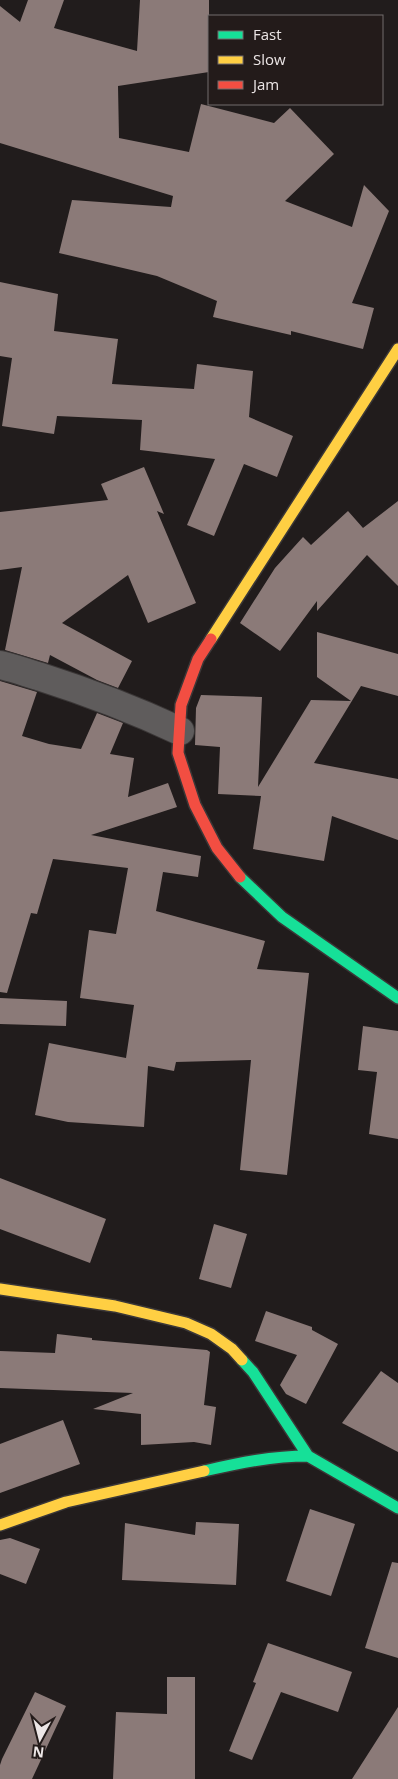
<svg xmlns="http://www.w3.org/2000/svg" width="398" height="1779" font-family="'Open Sans',sans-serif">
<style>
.building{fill:#8b7a78}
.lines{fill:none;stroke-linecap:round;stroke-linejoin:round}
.street-casing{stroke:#3b3737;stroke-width:30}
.fast-casing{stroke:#3b3737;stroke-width:14}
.slow-casing{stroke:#3b3737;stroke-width:14}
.jam-casing{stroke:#3b3737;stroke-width:14}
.street{stroke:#5f5c5c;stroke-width:28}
.fast{stroke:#16e098;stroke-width:11}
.slow{stroke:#ffcf43;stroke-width:11}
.jam{stroke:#f24e42;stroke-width:11}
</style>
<rect width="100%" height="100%" fill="#211c1c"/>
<path class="building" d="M28,0H64L54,28L137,51L140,0H209V72L118,86L119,138L189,152L201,104L274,123L290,108L334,154L285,201L352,227L364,185L389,211L352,303L374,308L363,349L291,331V335L213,317L217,301L157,276L59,253L72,200L171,207L173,196L0,143V6L20,22Z
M0,282L58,294L54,331L118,339L112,384L194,389L197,364L253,371L249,417L293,436L277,477L244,464L214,536L187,525L215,459L140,450L142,420L57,416L54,434L2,426L12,358L0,356Z
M144,467L164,514L157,511L196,603L148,623L128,575L62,623L132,661L118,688L97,680L50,655L48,663L5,650L22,567L0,570V512L108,500L101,484Z
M398,501V586L367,555L317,611V601L280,651L240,623L275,568L303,537L311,545L348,511L363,528Z
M317,632L398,654V696L361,686L314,763L398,779V840L332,816L324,861L253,849L261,796L218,794L220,747L195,745L196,708L201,695L262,697L258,787L311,700L351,701L317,677Z
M0,681L37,692L22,736L49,744L81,749L97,713L123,723L110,754L134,758L128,797L168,783L177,807L91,835L201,856L198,877L163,872L156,911L265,941L257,969L309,973L287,1175L240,1170L251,1060L176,1062L174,1071L148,1066L144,1127L68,1122L35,1115L49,1043L126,1058L134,1005L80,998L89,930L116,934L128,868L53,859L37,914L31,913L7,993L0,992Z
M0,998L67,1001L66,1026L0,1024Z
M363,1026L398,1031V1139L369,1134L377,1072L358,1070Z
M0,1178L106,1219L90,1263L0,1229Z
M214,1224L247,1234L231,1288L199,1279Z
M266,1311L312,1327V1330L338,1344L306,1404L286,1394L280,1385L297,1355L255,1341Z
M57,1334L92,1338V1340L207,1350L210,1352L204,1405L216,1407L211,1445L194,1442L141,1445V1414L93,1409L133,1393L0,1388V1351L55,1353Z
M381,1371L398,1383V1452L342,1423Z
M63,1420L80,1464L0,1493V1444Z
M310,1509L355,1524L331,1596L286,1581Z
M196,1522L239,1524L236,1585L122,1580L125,1523L195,1535Z
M10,1538L40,1549L26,1584L0,1574V1540Z
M392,1562L398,1563V1658L365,1648Z
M268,1643L352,1672L338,1712L281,1692L252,1760L229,1751L256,1683L253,1682Z
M167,1677H195V1779H113L116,1712L167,1714Z
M35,1692L66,1706L32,1779H0V1765L2,1759Z
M398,1707V1779H352Z"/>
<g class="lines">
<defs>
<path id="street" d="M0,665C14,668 27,673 41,677C88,692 135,710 180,731"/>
<path id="fast" d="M240,877L282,917L398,998
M242,1360L253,1372L308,1456L398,1508
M204,1471C239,1463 272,1456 308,1456"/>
<path id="slow" d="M211,639L398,349
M0,1289L115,1306L186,1323L211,1334L232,1349L242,1360
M0,1525L66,1502L204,1471"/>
<path id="jam" d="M211,639L198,659L181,705L178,753L195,805L217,848L240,877"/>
</defs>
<use href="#street" class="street-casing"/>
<use href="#fast" class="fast-casing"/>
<use href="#slow" class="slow-casing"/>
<use href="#jam" class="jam-casing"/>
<use href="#street" class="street"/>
<use href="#fast" class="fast"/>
<use href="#slow" class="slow"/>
<use href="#jam" class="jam"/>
</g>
<rect x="208" y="15" width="175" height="90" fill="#231b1a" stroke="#736c6c"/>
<rect x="218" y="31" width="25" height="8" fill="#16e098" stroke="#736c6c"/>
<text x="253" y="40" font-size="15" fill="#ece6e6">Fast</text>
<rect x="218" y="56" width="25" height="8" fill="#ffcf43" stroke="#736c6c"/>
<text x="253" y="65" font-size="15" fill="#ece6e6">Slow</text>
<rect x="218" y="81" width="25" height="8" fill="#f24e42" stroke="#736c6c"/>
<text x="253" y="90" font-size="15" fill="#ece6e6">Jam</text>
<g transform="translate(40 1739) rotate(187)" stroke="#231b1a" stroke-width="4" paint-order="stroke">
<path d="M0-4L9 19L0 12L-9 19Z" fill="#ece6e6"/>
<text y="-8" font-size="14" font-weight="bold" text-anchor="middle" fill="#ece6e6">N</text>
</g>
</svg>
